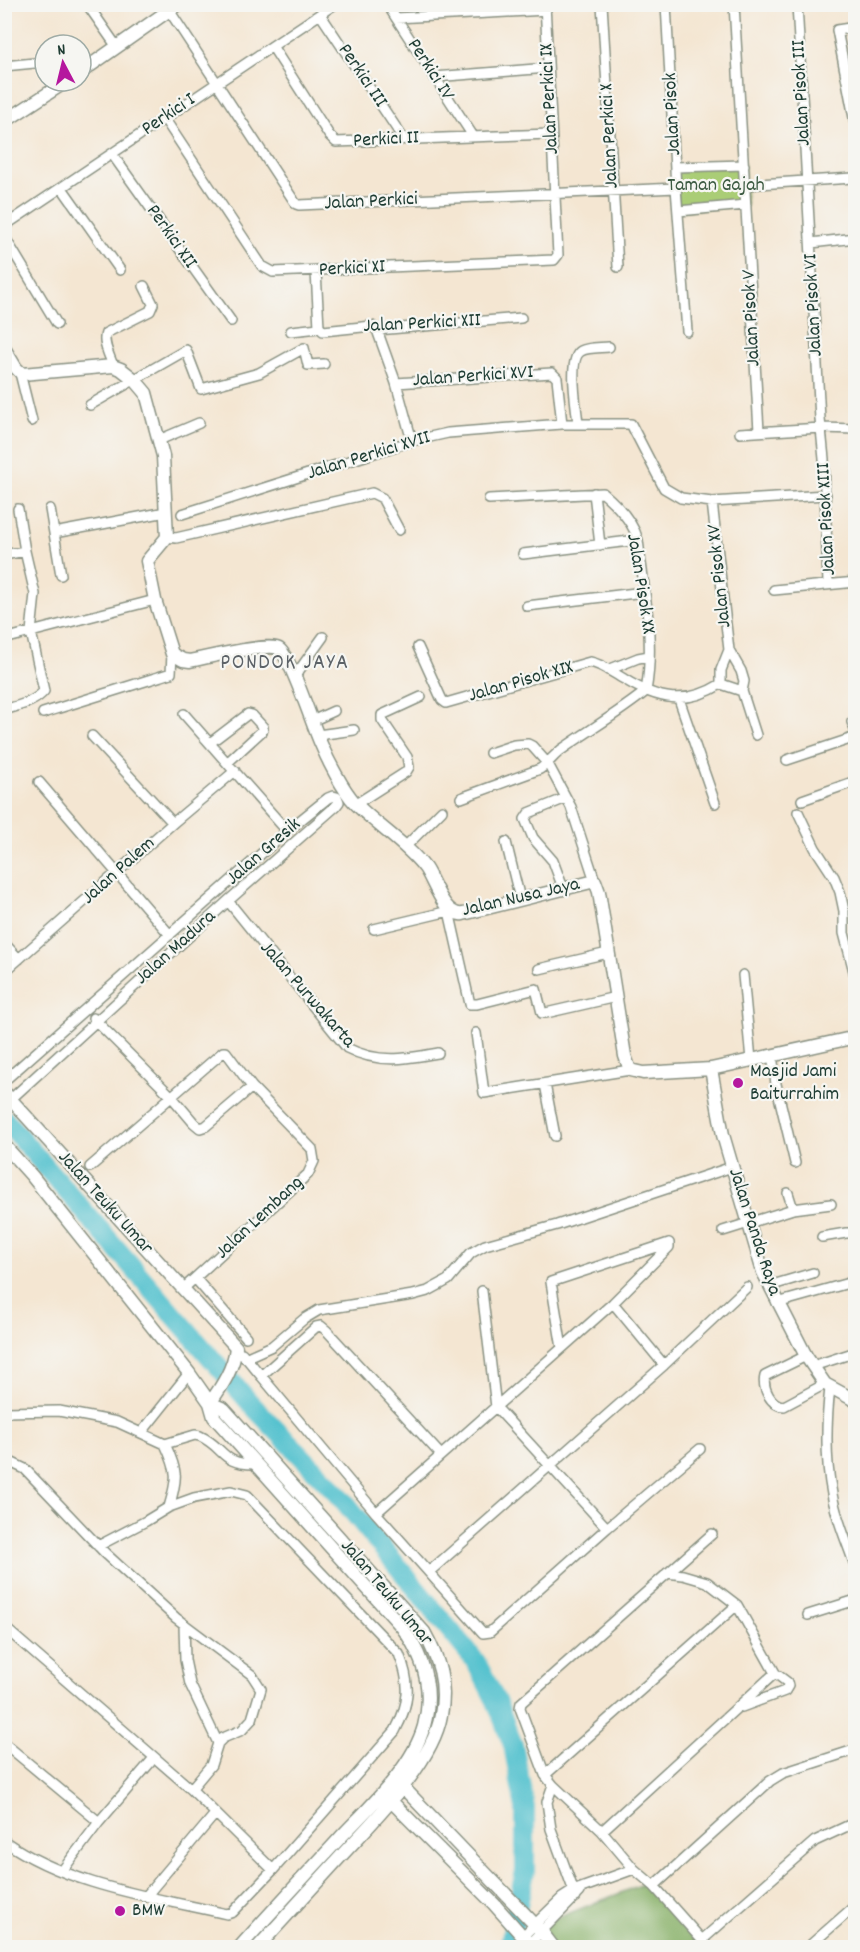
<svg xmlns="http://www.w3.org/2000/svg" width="860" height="1952" font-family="Dekko,sans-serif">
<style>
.green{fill:#aacd76;stroke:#648555;stroke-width:1.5}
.forest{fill:#87b067;stroke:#53764e;stroke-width:1.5}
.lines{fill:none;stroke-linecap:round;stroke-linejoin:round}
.river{stroke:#56c2cf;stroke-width:20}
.street-casing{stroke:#8a9283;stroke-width:12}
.secondary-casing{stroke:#8a9283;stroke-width:15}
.street{stroke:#fff;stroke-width:9}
.secondary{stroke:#fff;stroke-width:12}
.poi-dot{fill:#b5179e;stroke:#f6f6f2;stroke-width:2}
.labels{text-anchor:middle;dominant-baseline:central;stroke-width:4.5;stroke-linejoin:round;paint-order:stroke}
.street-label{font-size:20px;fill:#1f3d34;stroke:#f6f6f2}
.park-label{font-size:20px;fill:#3b5a41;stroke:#f6f6f2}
.poi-label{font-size:20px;fill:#1f3d34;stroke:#f6f6f2;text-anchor:start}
.quarter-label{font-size:22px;letter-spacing:1.5px;fill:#5d6368;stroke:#f6f6f2}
</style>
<rect width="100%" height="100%" fill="#f6f6f2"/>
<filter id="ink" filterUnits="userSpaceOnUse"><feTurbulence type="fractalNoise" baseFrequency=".0167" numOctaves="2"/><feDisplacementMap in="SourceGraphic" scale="12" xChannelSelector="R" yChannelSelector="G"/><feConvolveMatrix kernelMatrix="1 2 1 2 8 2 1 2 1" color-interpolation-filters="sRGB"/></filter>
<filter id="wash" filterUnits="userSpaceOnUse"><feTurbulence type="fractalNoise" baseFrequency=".008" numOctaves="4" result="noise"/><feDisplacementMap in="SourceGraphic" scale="24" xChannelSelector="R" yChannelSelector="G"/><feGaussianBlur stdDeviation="1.35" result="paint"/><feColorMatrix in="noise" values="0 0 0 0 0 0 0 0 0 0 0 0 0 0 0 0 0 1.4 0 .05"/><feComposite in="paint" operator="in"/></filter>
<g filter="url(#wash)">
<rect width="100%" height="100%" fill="#f4e6d2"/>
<path class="green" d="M744,165L746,205L678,211L676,167Z"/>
<path class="forest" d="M646,1883L703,1948H535L549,1921Z"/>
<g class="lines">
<path class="river" d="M4,1119L251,1404L339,1495L476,1662L496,1701L513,1745L525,1808V1871L509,1948"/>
</g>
</g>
<g filter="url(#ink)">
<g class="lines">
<defs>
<path id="street" d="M87,4L117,47
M165,4L296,204L299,205L676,188
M387,4L473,136
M602,4L618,267
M666,4L676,188L687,331
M734,4L759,431
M797,4L820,419L824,459L828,584
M320,14L403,138
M396,18L546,10
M856,27L837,30L856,128
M272,46L329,135L336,142L551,134
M4,66L45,62
M434,77L548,68
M164,118L262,266L273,272L554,260L558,255L545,4
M112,154L231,321
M676,167L744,165
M745,185L853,178
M62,188L120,270
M678,211L746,205
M4,226L335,4
M4,236L57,324
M811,243L856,238
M316,271L319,327L323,331L372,326L377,330L521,318
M377,330L396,383L412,441
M291,331L319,328
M113,366C110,356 102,343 106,333L150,311L153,304L144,286
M20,373L32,421
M396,383L552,373L557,378L562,424
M90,405L186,350L201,389L259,373L304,348L308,365L324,364
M578,424C577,409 567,359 581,351C588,347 600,348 609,347
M740,433L821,428L856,429
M159,440L199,423
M594,493L600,545
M489,499L603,493C617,505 633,522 638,540C644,590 655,641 646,691
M712,502L729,650L741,671L744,681L742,691L756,735
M18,509L25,551
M50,509L61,575
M182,514L412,441L448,433L562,424H631L664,488L681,498L712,502L826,495
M54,533L166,512
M167,537L176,538L372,493L382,498L399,530
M523,554L638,540
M4,555L25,551L35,594L31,632L44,691C34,703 19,705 4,710
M774,590L856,582
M527,606L644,592
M4,639L155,600
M418,647L442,700L446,703L590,662C602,664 613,673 624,679C658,700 686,706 721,684
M608,670L638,658L649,656
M295,676L323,637
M721,684V670L729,650
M721,684L742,691
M679,699L715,803
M43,713L171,673L172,654
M184,714L287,831
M312,721L334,711
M852,722L856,732
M318,735L354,730
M92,736L173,823
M210,743L248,714L252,715L263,727V730L227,763
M490,753L514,745L528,744L532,746L548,764L571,807L595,881
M787,760L856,737
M39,782L170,935
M461,798L540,769C548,764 553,756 561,750C589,730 619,713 646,691
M802,800L856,781
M356,804L406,772L409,767L407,757L382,720V715L421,697
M798,812L815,848L834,877L840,892L844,911V933L856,979
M506,842L520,899
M405,847L442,810
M563,888L553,861L533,838L525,819L529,813L566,798
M228,901L347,1048C378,1064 405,1059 438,1053
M374,929L449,911L470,1004H477L536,989L542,1013H546L616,997
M4,943L19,959
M539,969L608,953
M4,972L173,823L235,771
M743,975L751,1060
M93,1018L171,1096L194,1123L200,1128L206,1126L252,1087
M476,1033L484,1093L630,1070
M772,1055L776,1084L795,1163
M4,1081L287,831L328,798L333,796L337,797L339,802L336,806L228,901L11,1099
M545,1084L555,1136
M90,1167L223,1052H226L252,1087L312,1149L314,1161L308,1174L183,1289
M788,1193L793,1209
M723,1231L793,1209L831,1204
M822,1237L846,1233H856
M669,1243V1247L613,1303L376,1513L483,1633L490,1632L607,1528L700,1449
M195,1278L246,1337
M769,1286L813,1273
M482,1291L496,1407L607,1528
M613,1303L664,1365
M777,1303L856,1281
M562,1348L551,1282L669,1243
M242,1353L376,1513
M806,1356L765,1376C762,1388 771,1406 784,1406L825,1384
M245,1358L272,1346L304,1319L319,1310L413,1295L428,1291L448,1280L471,1253L485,1245L557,1225L732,1167
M813,1366L856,1352
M261,1376L316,1327L321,1326L327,1331L441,1455
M830,1388C826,1423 825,1459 832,1494C836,1519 848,1544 856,1569
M4,1412L59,1411L117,1422L165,1444C178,1472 178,1477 169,1507
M142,1432L189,1373
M165,1444L195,1435L200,1436C226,1448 220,1465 257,1464
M4,1459L25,1469L105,1553L176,1618L252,1675L261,1689L252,1719L242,1730L223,1738L218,1743L211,1765L191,1789
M430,1571L664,1365L747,1287
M667,1573L683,1575L707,1582L737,1605L775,1673L787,1682L788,1686L785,1691L742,1707
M808,1615L856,1600
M184,1624L185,1660L190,1684L218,1743
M4,1627L191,1789L273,1870
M4,1743L99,1822
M545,1775L737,1605
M553,1785L602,1831L634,1869
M602,1831L775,1673
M4,1841C69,1886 153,1897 227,1914L233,1912L273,1870L395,1731C410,1703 411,1683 399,1654L247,1495L231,1491L194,1498L169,1507L146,1521L98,1546
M62,1871L99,1822L154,1758
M654,1886L770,1781L783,1773L854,1750
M147,1895L215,1814
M576,1897L551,1829L547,1802L553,1785L545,1775L520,1708L521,1703L712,1534
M523,1936L562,1898L573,1891L634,1869L654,1886L709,1948
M702,1940L815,1841L856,1822
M530,1943L580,1892
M807,1948L856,1905"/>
<path id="secondary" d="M81,72L178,4
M4,122L67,81
M4,348L16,368L22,374L113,366L121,369L135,380L146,393L163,456L167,537L147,561L155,600L172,654L183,660L190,661C204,658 271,642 279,649C291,657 313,727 321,744C328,761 343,790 355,803C377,826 406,843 425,868C434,881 444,917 463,914L595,881L599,892L625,1056L630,1070L643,1073L711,1069L856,1037
M711,1069L723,1135L763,1272L806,1356L825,1384L856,1401
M4,1092L236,1347C234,1368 222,1386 210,1403
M4,1145L32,1176L189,1373L210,1403L214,1417L402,1627C424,1657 434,1690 424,1726C412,1769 368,1808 339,1839C306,1875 272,1911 239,1948
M210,1403L224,1409L424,1632C439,1659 447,1684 441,1715C433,1763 373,1821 341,1856C313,1887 285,1917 257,1948
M398,1782L541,1931L554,1948
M386,1796L494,1904L533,1948"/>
</defs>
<use href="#street" class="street-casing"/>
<use href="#secondary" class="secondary-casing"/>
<use href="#street" class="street"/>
<use href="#secondary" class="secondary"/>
</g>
</g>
<g class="poi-dot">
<circle cx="738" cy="1083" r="6"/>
<circle cx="120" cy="1911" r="6"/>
</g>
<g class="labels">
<g class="street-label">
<text transform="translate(430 70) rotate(57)">Perkici IV</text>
<text transform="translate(362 76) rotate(56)">Perkici III</text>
<text transform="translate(802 93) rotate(-93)">Jalan Pisok III</text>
<text transform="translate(550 99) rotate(-93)">Jalan Perkici IX</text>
<text transform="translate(673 114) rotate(-93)">Jalan Pisok</text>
<text transform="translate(169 115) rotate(-34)">Perkici I</text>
<text transform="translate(610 136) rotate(-93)">Jalan Perkici X</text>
<text transform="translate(386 140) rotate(-3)">Perkici II</text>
<text transform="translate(371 202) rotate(-3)">Jalan Perkici</text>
<text transform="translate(171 237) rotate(55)">Perkici XII</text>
<text transform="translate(352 269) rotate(-3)">Perkici XI</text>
<text transform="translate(814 305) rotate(-93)">Jalan Pisok VI</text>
<text transform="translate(752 318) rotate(-93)">Jalan Pisok V</text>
<text transform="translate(422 324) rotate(-3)">Jalan Perkici XII</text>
<text transform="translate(473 377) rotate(-4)">Jalan Perkici XVI</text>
<text transform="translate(369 456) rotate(-17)">Jalan Perkici XVII</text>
<text transform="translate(827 519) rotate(-93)">Jalan Pisok XIII</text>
<text transform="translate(720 576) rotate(-96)">Jalan Pisok XV</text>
<text transform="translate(640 584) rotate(81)">Jalan Pisok XX</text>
<text transform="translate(521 682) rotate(-16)">Jalan Pisok XIX</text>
<text transform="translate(264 852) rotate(-41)">Jalan Gresik</text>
<text transform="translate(119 871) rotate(-42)">Jalan Palem</text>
<text transform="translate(521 898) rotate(-13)">Jalan Nusa Jaya</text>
<text transform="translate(176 948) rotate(-42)">Jalan Madura</text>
<text transform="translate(307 995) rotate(49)">Jalan Purwakarta</text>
<text transform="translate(105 1203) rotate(48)">Jalan Teuku Umar</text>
<text transform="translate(260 1218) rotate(-43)">Jalan Lembang</text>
<text transform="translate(754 1232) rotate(72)">Jalan Panda Raya</text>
<text transform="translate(386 1593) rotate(50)">Jalan Teuku Umar</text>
</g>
<g class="park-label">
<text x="716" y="186">Taman Gajah</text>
</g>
<g class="poi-label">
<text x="750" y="1072">Masjid Jami<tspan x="750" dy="23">Baiturrahim</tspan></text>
<text x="132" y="1911">BMW</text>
</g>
<g class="quarter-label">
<text x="285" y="663">PONDOK JAYA</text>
</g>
</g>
<rect width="860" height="1952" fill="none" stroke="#f6f6f2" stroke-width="24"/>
<g transform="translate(63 63) rotate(353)"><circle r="28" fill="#f6f6f2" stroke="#a0aca6" stroke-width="1.5"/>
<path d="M0-4.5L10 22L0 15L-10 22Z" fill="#b5179e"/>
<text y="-9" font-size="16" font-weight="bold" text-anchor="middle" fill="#1f3d34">N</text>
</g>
</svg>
